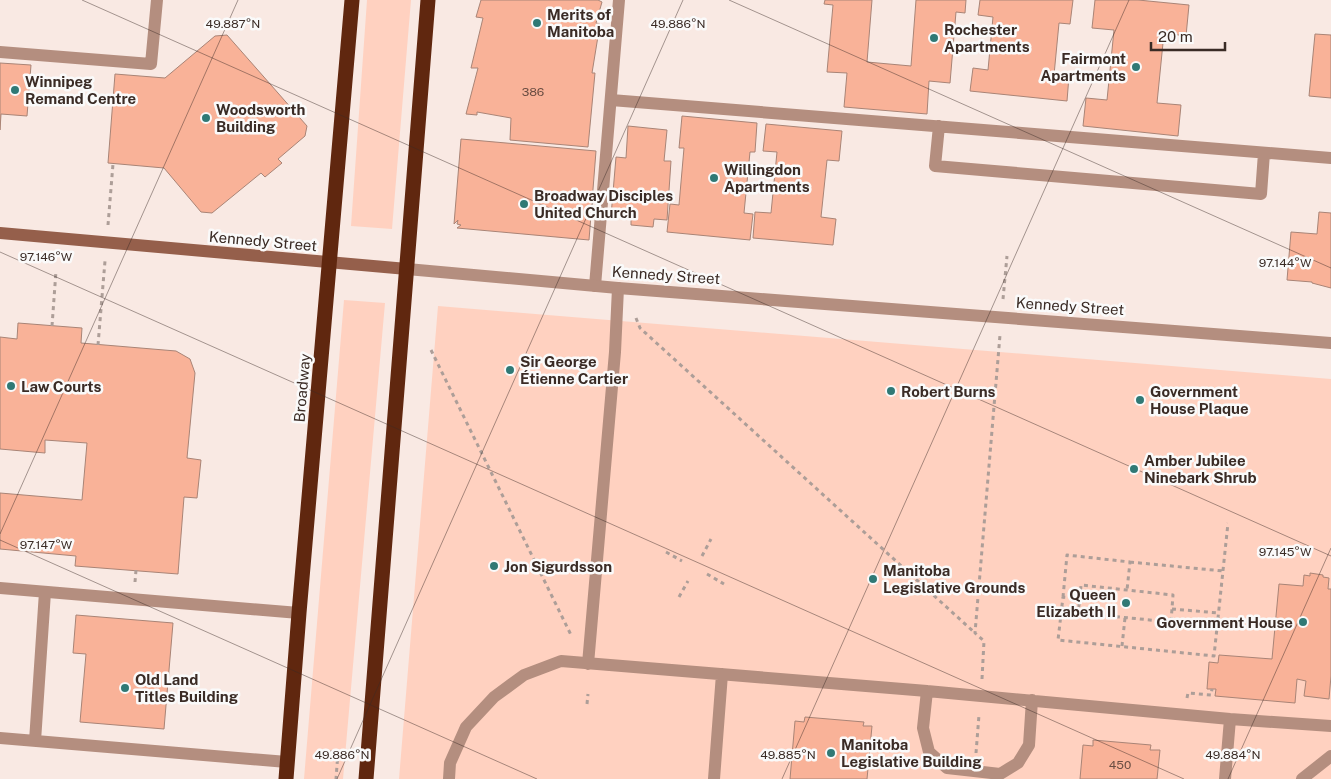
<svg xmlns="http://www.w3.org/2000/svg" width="1331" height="779" font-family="'Public Sans',sans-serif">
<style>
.green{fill:#ffd1c0}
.building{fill:#f9b298;stroke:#a98476}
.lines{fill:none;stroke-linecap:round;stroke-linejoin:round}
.path{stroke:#ad9e98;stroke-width:3;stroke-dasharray:4 4;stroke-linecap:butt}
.lane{stroke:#b48e7f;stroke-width:12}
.street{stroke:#b48e7f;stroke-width:12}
.secondary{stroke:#955f4b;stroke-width:12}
.highway{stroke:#60270f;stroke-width:15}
.ticks{fill:none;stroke:#3a2b25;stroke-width:1;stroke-opacity:0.45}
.poi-dot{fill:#307975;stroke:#fafafa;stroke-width:2}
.labels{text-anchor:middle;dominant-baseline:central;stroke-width:5;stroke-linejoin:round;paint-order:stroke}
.number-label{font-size:12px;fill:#6a4d42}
.poi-label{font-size:15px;font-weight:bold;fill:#3a2b25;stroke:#fafafa;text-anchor:start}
.street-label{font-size:15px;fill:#3a2b25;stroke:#fafafa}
.ticks-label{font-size:12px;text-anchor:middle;fill:#3a2b25;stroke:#fafafa;stroke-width:5;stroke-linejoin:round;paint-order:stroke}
</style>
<rect width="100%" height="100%" fill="#f9e9e3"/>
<path class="green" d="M367,0H411L392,229L351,226Z
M344,300L385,303L343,779H304Z
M438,306L1331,379V779H399Z"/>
<path class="building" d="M481,0H598L602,2L596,23L600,24L592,73H595L588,147L510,140L511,118L477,112V115L466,114L478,68H471L483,18L476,17Z
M825,0H872L867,62L911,66L916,0H966L965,13L956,12L950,83L929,81L927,114L844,107L847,73L827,72L833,5L824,4Z
M980,0H1073L1070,24L1059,23L1054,75L1069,76L1067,101L970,91L973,68L988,70L993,17L978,15Z
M1095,0H1138L1189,5L1186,36L1164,33L1157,103L1181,105L1178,136L1083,126L1086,98L1107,100L1114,30L1092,28Z
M1315,34L1331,35V98L1309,96Z
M227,35L307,126L305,136L278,159L282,163L265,177L261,173L212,213L201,212L164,168L108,163L115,74L165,78L215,36Z
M0,63L31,65L27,116L1,114L0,130Z
M682,116L757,123L755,152H750L744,213L753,214L750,240L667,232L670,204L679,205L684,148H679Z
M766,124L842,131L839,161L827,160L821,217L836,219L833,245L753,238L755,212L771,213L777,152L763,151Z
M628,126L667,130L664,161H671L667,220L654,219L653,227L631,225V218L611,216L616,157L626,158Z
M461,139L596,151L589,240L457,228L461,225L457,224L458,220L454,224Z
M1319,212L1331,213V288L1312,283V282L1287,280L1291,232L1317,234Z
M18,323L82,328L81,343L176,351L190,359L195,373L187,458L201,460L197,498L184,497L178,574L75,566L76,556L0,549V493L82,500L87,443L45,440V453L0,449V337L17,339Z
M1310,573L1323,575V577L1329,578L1328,589H1331V676L1329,699L1304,696L1306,681L1297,679L1295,703L1215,696L1216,689H1207L1209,662L1218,663L1219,655L1272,659L1279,584L1303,586L1304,575L1310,576Z
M76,615L173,623L164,729L80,722L86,654L73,653Z
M805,717L864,722L863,726H872L867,779H790L795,721L804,722Z
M1093,740L1151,745L1150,750H1160L1157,779H1080L1083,745L1093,746Z"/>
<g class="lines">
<path class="path" d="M108,225L113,164
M1003,299L1007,256
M636,318L640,328L975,633
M52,326L56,271
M98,345L105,261
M431,350L572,637
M666,552L682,561
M702,556L711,539
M1130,562L1223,571
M707,574L724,584
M135,582L136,570
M679,597L688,581
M1063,597L1067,555L1130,562L1127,590
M1080,598L1081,585L1173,595L1171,622L1078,613L1080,598L1063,597L1058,640L1214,656L1228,523
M1172,609L1219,613
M1122,646L1125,618
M982,679L984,641L975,633L1000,335
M1187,698L1188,693L1211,695L1212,689
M587,704L588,694
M322,752H338L336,779
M976,753L979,715"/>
<path class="lane" d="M0,52L151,64L157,0
M611,100L1331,158
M939,126L935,166L1261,194L1264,153
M595,286L619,0
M0,588L299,613
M588,664L615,352L618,288
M927,691L923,728L929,752L947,768L974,771L1000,774L1018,763L1029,745L1032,700
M0,738L287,762
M35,741L45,592
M449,779L450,763L466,727L494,697L524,675L561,661L927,691L1230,719L1331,726
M714,779L722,674
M1225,779L1230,719
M1302,779L1331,756"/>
<path class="street" d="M407,269L618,288L1331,343"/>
<path class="secondary" d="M0,233L407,269"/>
<path class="highway" d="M286,779L299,613L352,0
M366,779L428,0"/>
</g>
<path class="ticks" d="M82,0L1331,556M729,0L1331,268M0,252L1184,779M0,534L238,0M0,540L537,779M337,779L683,0M782,779L1129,0M1228,779L1331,548"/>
<g class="poi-dot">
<circle cx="537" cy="23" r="5"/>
<circle cx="934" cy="38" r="5"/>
<circle cx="1136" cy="67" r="5"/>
<circle cx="15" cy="90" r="5"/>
<circle cx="206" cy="118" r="5"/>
<circle cx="714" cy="178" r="5"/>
<circle cx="524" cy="204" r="5"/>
<circle cx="510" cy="370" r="5"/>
<circle cx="11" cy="386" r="5"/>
<circle cx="891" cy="391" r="5"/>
<circle cx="1140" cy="400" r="5"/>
<circle cx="1134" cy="469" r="5"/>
<circle cx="494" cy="566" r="5"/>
<circle cx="873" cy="579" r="5"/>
<circle cx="1126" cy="603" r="5"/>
<circle cx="1303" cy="622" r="5"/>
<circle cx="125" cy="688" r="5"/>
<circle cx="831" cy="753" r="5"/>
</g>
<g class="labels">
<g class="number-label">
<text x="533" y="92">386</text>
<text x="1120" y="765">450</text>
</g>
<g class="poi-label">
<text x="547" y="14">Merits of<tspan x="547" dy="17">Manitoba</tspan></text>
<text x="944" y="29">Rochester<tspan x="944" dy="17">Apartments</tspan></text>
<text x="1126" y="58" text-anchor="end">Fairmont<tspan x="1126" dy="17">Apartments</tspan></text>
<text x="25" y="81">Winnipeg<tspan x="25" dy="17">Remand Centre</tspan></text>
<text x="216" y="109">Woodsworth<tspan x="216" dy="17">Building</tspan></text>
<text x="724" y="169">Willingdon<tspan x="724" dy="17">Apartments</tspan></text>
<text x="534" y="195">Broadway Disciples<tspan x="534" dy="17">United Church</tspan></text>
<text x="520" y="361">Sir George<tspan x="520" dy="17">Étienne Cartier</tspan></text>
<text x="21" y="386">Law Courts</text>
<text x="901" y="391">Robert Burns</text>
<text x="1150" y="391">Government<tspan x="1150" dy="17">House Plaque</tspan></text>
<text x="1144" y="460">Amber Jubilee<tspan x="1144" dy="17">Ninebark Shrub</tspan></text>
<text x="504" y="566">Jon Sigurdsson</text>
<text x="883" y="570">Manitoba<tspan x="883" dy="17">Legislative Grounds</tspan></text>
<text x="1116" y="594" text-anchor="end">Queen<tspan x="1116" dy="17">Elizabeth II</tspan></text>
<text x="1293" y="622" text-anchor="end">Government House</text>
<text x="135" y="679">Old Land<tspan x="135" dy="17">Titles Building</tspan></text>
<text x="841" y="744">Manitoba<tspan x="841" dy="17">Legislative Building</tspan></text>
</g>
<g class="street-label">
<text transform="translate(263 241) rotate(5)">Kennedy Street</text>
<text transform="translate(666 275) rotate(4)">Kennedy Street</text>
<text transform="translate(1070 306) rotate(4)">Kennedy Street</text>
<text transform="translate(302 388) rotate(-85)">Broadway</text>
</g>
</g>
<g class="ticks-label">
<text x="233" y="28">49.887°N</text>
<text x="678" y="28">49.886°N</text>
<text x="46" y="261">97.146°W</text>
<text x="1285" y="267">97.144°W</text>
<text x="46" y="549">97.147°W</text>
<text x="1285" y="556">97.145°W</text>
<text x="342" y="759">49.886°N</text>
<text x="788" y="759">49.885°N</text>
<text x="1233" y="759">49.884°N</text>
</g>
<path d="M1151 42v8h74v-8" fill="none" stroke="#3a2b25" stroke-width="2.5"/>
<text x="1158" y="42" font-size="15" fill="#3a2b25" stroke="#fafafa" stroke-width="4" paint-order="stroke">20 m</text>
</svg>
